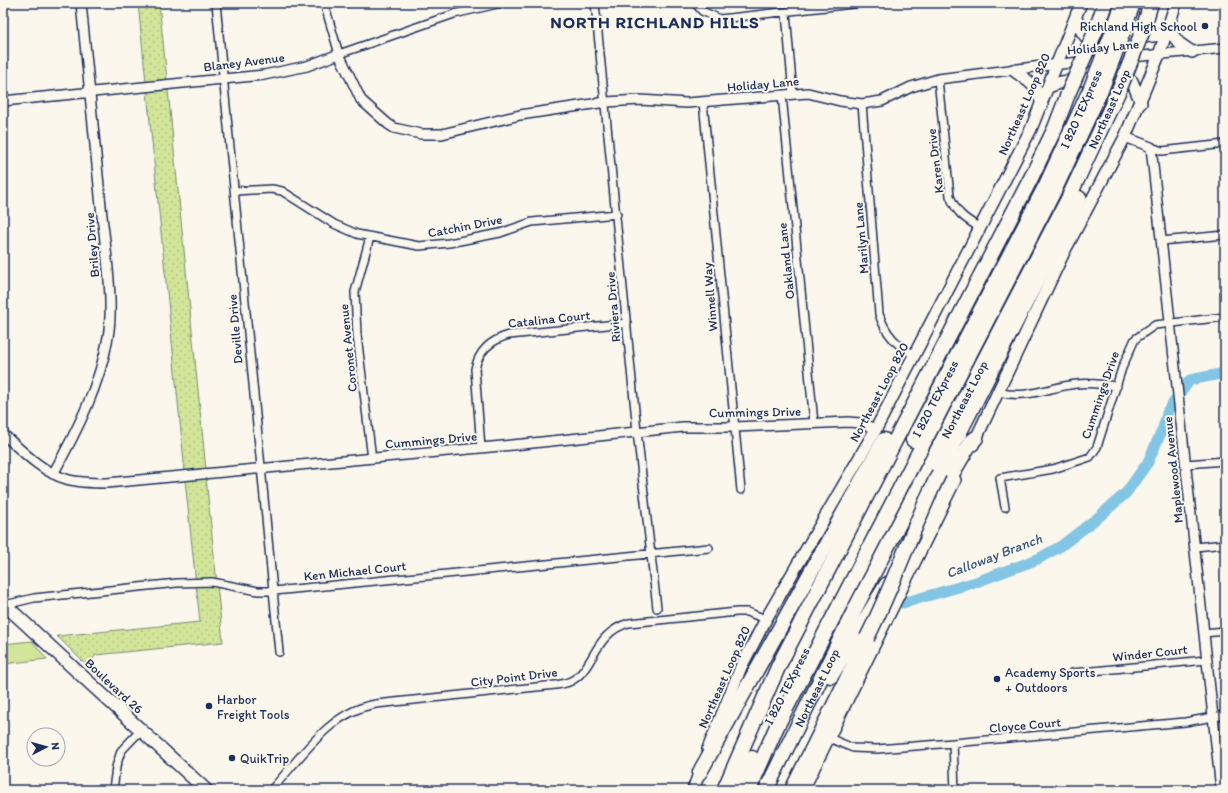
<svg xmlns="http://www.w3.org/2000/svg" width="1228" height="793" font-family="Itim,sans-serif">
<style>
.grass{fill:#d2e599;stroke:#768a7c}
.park{fill:url(#park-dots);stroke:#768a7c}
.lines{fill:none;stroke-linecap:round;stroke-linejoin:round}
.river{stroke:#83c5e4;stroke-width:11}
.minor-casing{stroke:#1b2f5e;stroke-width:10}
.tertiary-casing{stroke:#1b2f5e;stroke-width:12}
.secondary-casing{stroke:#1b2f5e;stroke-width:14}
.primary-casing{stroke:#1b2f5e;stroke-width:15}
.motorway-casing{stroke:#1b2f5e;stroke-width:17}
.minor{stroke:#fbf7ec;stroke-width:7}
.tertiary{stroke:#fbf7ec;stroke-width:9}
.secondary{stroke:#fbf7ec;stroke-width:11}
.primary{stroke:#fbf7ec;stroke-width:12}
.motorway{stroke:#fbf7ec;stroke-width:14}
.motorway-bridge-casing{stroke:#1b2f5e;stroke-width:17;stroke-linecap:butt}
.motorway-bridge{stroke:#fbf7ec;stroke-width:14}
.poi-dot{fill:#1b2f5e;stroke:#fbf7ec;stroke-width:1.5}
.labels{text-anchor:middle;dominant-baseline:central;stroke-width:4;stroke-linejoin:round;paint-order:stroke}
.poi-label{font-size:13px;fill:#1b2f5e;stroke:#fbf7ec;text-anchor:start}
.street-label{font-size:13px;fill:#1b2f5e;stroke:#fbf7ec}
.water-label{font-size:14px;font-style:italic;fill:#355480;stroke:#fbf7ec}
.district-label{font-size:17px;font-weight:bold;letter-spacing:1px;fill:#1b2f5e;stroke:#fbf7ec}
</style>
<defs>
<pattern id="park-dots" width="8" height="8" patternUnits="userSpaceOnUse"><rect width="8" height="8" fill="#d2e599"/><path d="M2 2h.1M6 6h.1" fill="none" stroke="#b4c586" stroke-width="1.8" stroke-linecap="round"/></pattern>
</defs>
<rect width="100%" height="100%" fill="#fbf7ec"/>
<filter id="ink" filterUnits="userSpaceOnUse"><feTurbulence type="fractalNoise" baseFrequency=".025" numOctaves="2"/><feDisplacementMap in="SourceGraphic" scale="8" xChannelSelector="R" yChannelSelector="G"/><feConvolveMatrix kernelMatrix="1 2 1 2 8 2 1 2 1" color-interpolation-filters="sRGB"/></filter>
<g filter="url(#ink)">
<path class="grass" d="M32,641L47,659L3,664V644Z"/>
<path class="park" d="M138,3H159L167,80L146,82Z
M168,90L206,470L185,472L147,92Z
M206,478L223,642L96,655L87,666L57,636L200,622L185,480Z"/>
<g class="lines">
<path class="river" d="M903,603L976,582L1038,559L1061,546L1101,515L1126,493L1148,462L1163,428L1168,410L1190,380L1225,373"/>
<defs>
<path id="minor" d="M216,3L279,652
M324,3L339,54L454,14L502,3
M595,3L637,431L657,608
M695,3L702,11L720,19L862,3
M786,13L793,94
M938,79L950,196C957,214 964,218 980,228
M782,95L814,423
M703,102L741,490
M862,104L879,314C885,333 898,347 915,355
M1151,147L1162,151L1225,144
M235,191L272,189L282,191L334,224L357,234L419,246L449,243L500,233L532,222L617,214
M370,237L355,292L357,335L372,459
M1161,241L1225,235
M999,392C1024,400 1050,387 1076,384C1089,382 1103,385 1117,386
M481,448L475,369C479,350 491,340 509,335L627,323
M1186,464L1225,461
M1005,507L1000,478L1053,469L1084,459L1090,457L1097,447L1122,368L1135,339L1155,325L1225,317
M1195,547L1225,544
M5,605L34,598L177,583L212,582L258,591H274L709,548
M1204,633L1225,631
M1072,673L1206,660
M829,738L853,748L877,749L953,743L1185,722L1225,715
M953,743L955,790
M113,790L116,767L121,751L141,730
M271,790C301,758 330,711 376,704L546,686C554,685 563,685 571,681C595,669 593,633 629,623L737,612H747L766,619"/>
<path id="tertiary" d="M3,101L264,75L307,66L339,54L361,100L388,124L394,128L421,134H442L520,115L606,102L640,100L687,103L808,93L840,101L862,104L882,101L911,87L938,79L1050,65L1225,48
M1125,137L1151,147L1221,790
M3,434C21,450 42,472 66,479C79,483 94,483 107,483L523,444L683,427H735L848,422L860,423L876,429
M53,474C77,431 100,385 108,337C114,303 106,251 102,216C95,145 88,74 81,3"/>
<path id="secondary" d="M1076,18C1080,28 1082,37 1093,41L1153,36L1160,35L1168,29L1179,43L1192,52
M1013,70C1030,83 1036,83 1042,105
M1049,87L1061,82L1117,76H1123L1132,81L1141,103
M973,445L1064,252L1125,137L1159,55L1176,3
M708,749L741,667L766,619L876,429L1031,129L1081,3
M693,790L702,765
M803,790L955,480"/>
<path id="primary" d="M3,603L206,790"/>
<g id="motorway">
<path d="M1096,30L1105,3"/>
<path d="M1143,30L1151,3"/>
<path d="M1123,32L1133,3"/>
<path d="M1112,34L1123,3"/>
<path id="s1" d="M913,440L1046,185L1090,90"/>
<path d="M939,473L1079,198"/>
<path d="M919,530L971,442L976,438"/>
<path d="M831,676L887,584"/>
<path d="M700,772L884,440"/>
<path d="M724,790L779,665L1031,178L1055,128L1068,94"/>
<path d="M738,790L752,758"/>
<path d="M749,790L777,726L1055,189L1101,90"/>
<path id="s2" d="M766,790L857,605L1069,197L1120,88"/>
<path d="M792,790L867,638"/>
</g>
</defs>
<use href="#minor" class="minor-casing"/>
<use href="#tertiary" class="tertiary-casing"/>
<use href="#secondary" class="secondary-casing"/>
<use href="#primary" class="primary-casing"/>
<use href="#motorway" class="motorway-casing"/>
<use href="#minor" class="minor"/>
<use href="#tertiary" class="tertiary"/>
<use href="#secondary" class="secondary"/>
<use href="#primary" class="primary"/>
<use href="#motorway" class="motorway"/>
<defs>
<path id="motorway-bridge" d="M1120,88L1143,30
M1090,90L1112,34
M1101,90L1123,32
M1068,94L1096,30
M867,638C894,584 913,527 939,473"/>
</defs>
<use href="#motorway-bridge" class="motorway-bridge-casing"/>
<use href="#motorway-bridge" class="motorway-bridge"/>
</g>
</g>
<g class="poi-dot">
<circle cx="1205" cy="26" r="4"/>
<circle cx="997" cy="679" r="4"/>
<circle cx="209" cy="706" r="4"/>
<circle cx="232" cy="758" r="4"/>
</g>
<g class="labels">
<g class="poi-label">
<text x="1197" y="26" text-anchor="end">Richland High School</text>
<text x="1005" y="672">Academy Sports<tspan x="1005" dy="15">+ Outdoors</tspan></text>
<text x="217" y="699">Harbor<tspan x="217" dy="15">Freight Tools</tspan></text>
<text x="240" y="758">QuikTrip</text>
</g>
<g class="street-label">
<text transform="translate(1103 47) rotate(-5)">Holiday Lane</text>
<text transform="translate(244 62) rotate(-7)">Blaney Avenue</text>
<text transform="translate(763 84) rotate(-5)">Holiday Lane</text>
<text transform="translate(1024 104) rotate(-66)">Northeast Loop 820</text>
<text transform="translate(1081 109) rotate(-66)">I 820 TEXpress</text>
<text transform="translate(1109 109) rotate(-66)">Northeast Loop</text>
<text transform="translate(935 161) rotate(-97)">Karen Drive</text>
<text transform="translate(465 226) rotate(-11)">Catchin Drive</text>
<text transform="translate(861 238) rotate(-95)">Marilyn Lane</text>
<text transform="translate(92 245) rotate(-95)">Briley Drive</text>
<text transform="translate(786 261) rotate(-96)">Oakland Lane</text>
<text transform="translate(710 297) rotate(-95)">Winnell Way</text>
<text transform="translate(613 307) rotate(-95)">Riviera Drive</text>
<text transform="translate(549 319) rotate(-6)">Catalina Court</text>
<text transform="translate(235 329) rotate(-95)">Deville Drive</text>
<text transform="translate(348 348) rotate(-96)">Coronet Avenue</text>
<text transform="translate(879 392) rotate(-62)">Northeast Loop 820</text>
<text transform="translate(1100 395) rotate(-71)">Cummings Drive</text>
<text stroke="none"><textPath href="#s1" startOffset="47">I 820 TEXpress</textPath></text>
<text stroke="none"><textPath href="#s2" startOffset="438">Northeast Loop</textPath></text>
<text transform="translate(755 412) rotate(-1)">Cummings Drive</text>
<text transform="translate(431 440) rotate(-5)">Cummings Drive</text>
<text transform="translate(1173 470) rotate(-96)">Maplewood Avenue</text>
<text transform="translate(355 571) rotate(-6)">Ken Michael Court</text>
<text transform="translate(1150 653) rotate(-6)">Winder Court</text>
<text transform="translate(514 677) rotate(-7)">City Point Drive</text>
<text transform="translate(724 677) rotate(-66)">Northeast Loop 820</text>
<text transform="translate(114 686) rotate(43)">Boulevard 26</text>
<text transform="translate(787 686) rotate(-63)">I 820 TEXpress</text>
<text stroke="none"><textPath href="#s2" startOffset="114">Northeast Loop</textPath></text>
<text transform="translate(1025 725) rotate(-5)">Cloyce Court</text>
</g>
<g class="water-label">
<text transform="translate(994 556) rotate(-21)">Calloway Branch</text>
</g>
<g class="district-label">
<text x="655" y="22">NORTH RICHLAND HILLS</text>
</g>
</g>
<rect width="1228" height="793" fill="none" stroke="#fbf7ec" stroke-width="16"/>
<rect x="8" y="8" width="1212" height="777" fill="none" stroke="#1b2f5e" stroke-width="1.5" filter="url(#ink)"/>
<g transform="translate(46 747) rotate(84)"><circle r="19" fill="#fbf7ec" stroke="#a1a7b3"/>
<path d="M0-3L7 15L0 10L-7 15Z" fill="#1b2f5e"/>
<text y="-6" font-size="11" font-weight="bold" text-anchor="middle" fill="#1b2f5e">N</text>
</g>
</svg>
